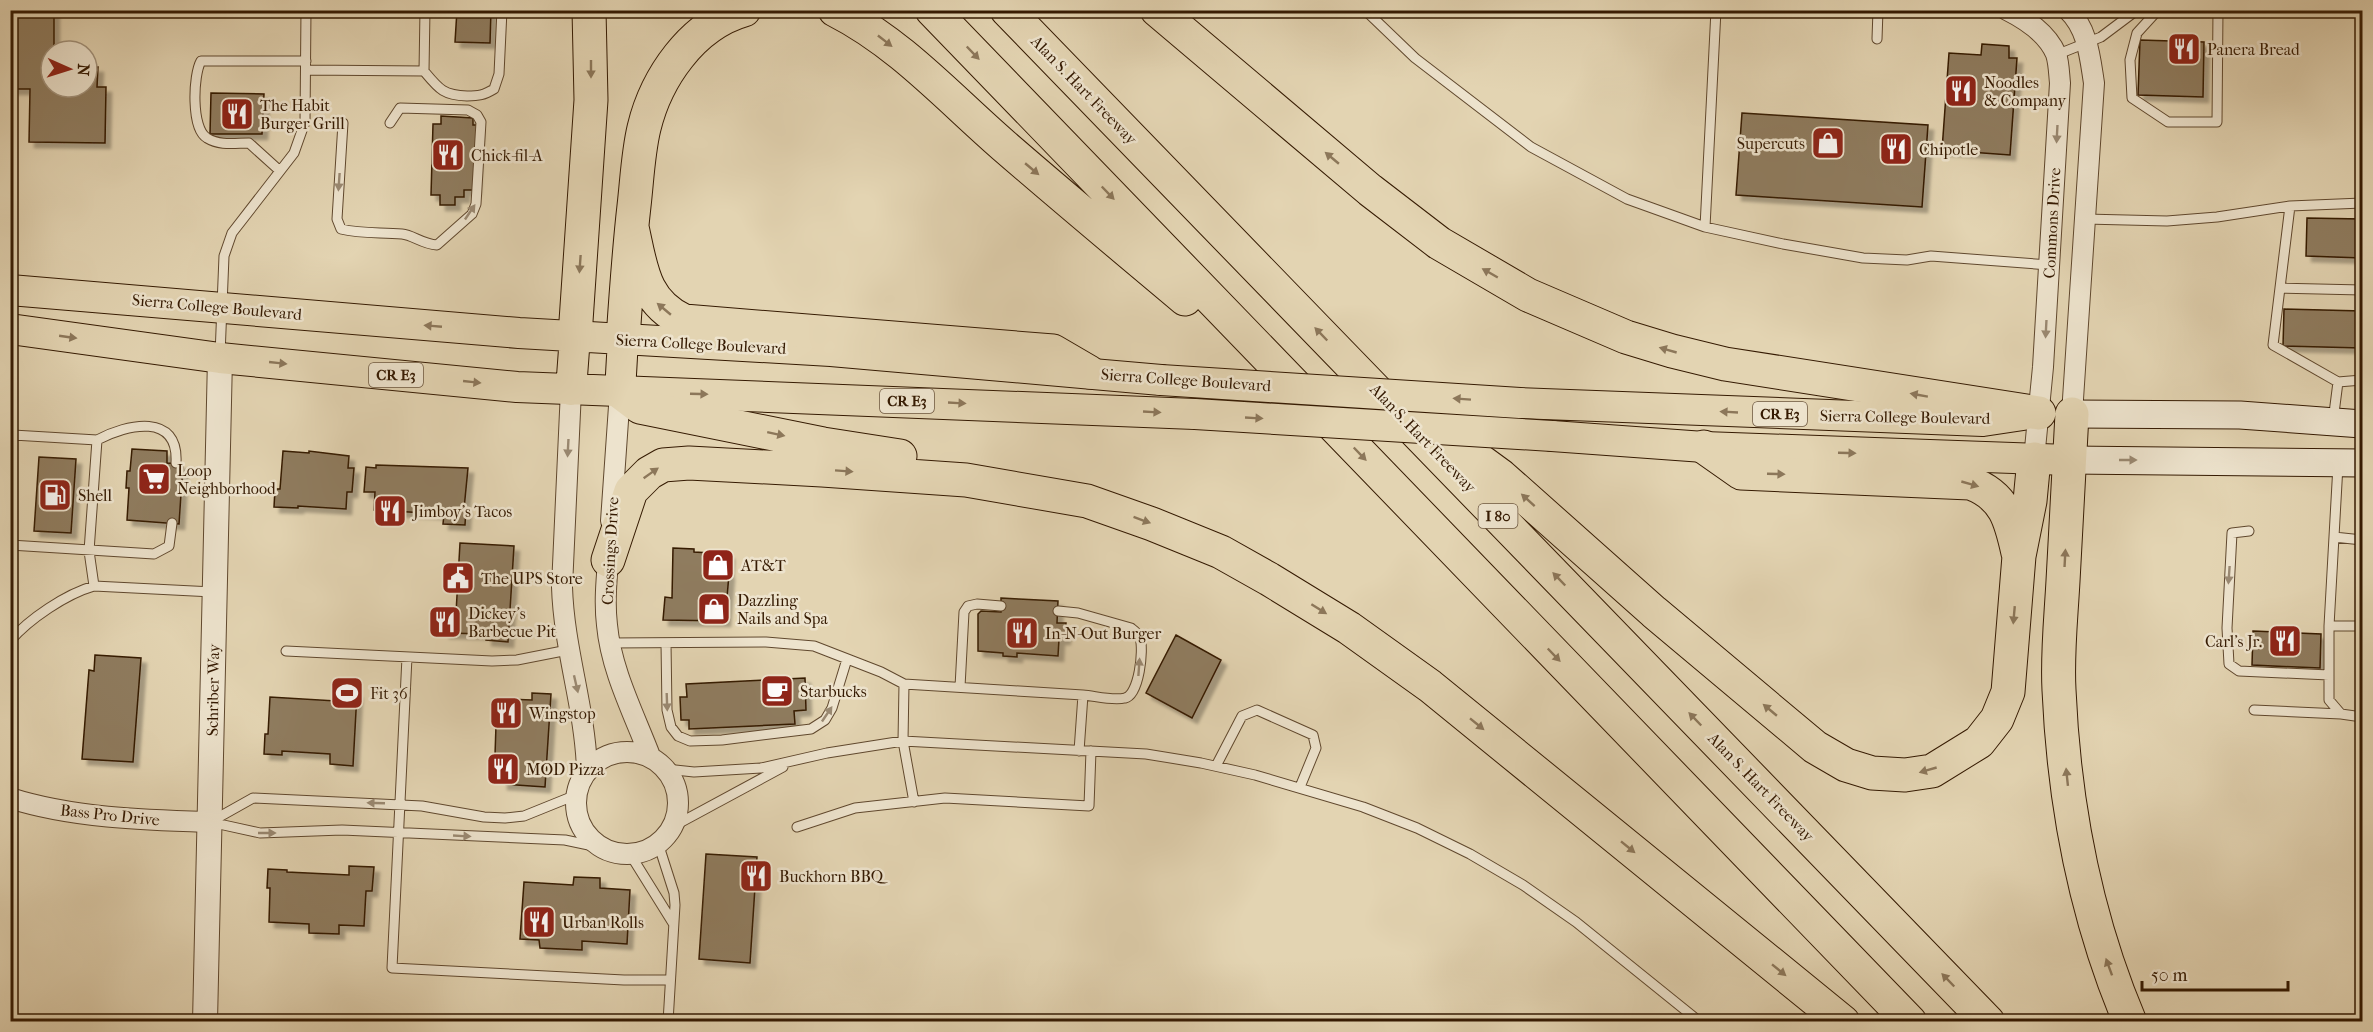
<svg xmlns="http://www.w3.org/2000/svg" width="2373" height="1032" font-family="'IM FELL French Canon',serif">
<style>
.building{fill:#8f7b5e;stroke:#351a02;stroke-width:1.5;filter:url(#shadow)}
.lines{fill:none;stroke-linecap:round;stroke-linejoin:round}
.service-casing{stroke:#60482e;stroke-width:11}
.minor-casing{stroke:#60482e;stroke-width:22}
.tertiary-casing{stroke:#60482e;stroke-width:26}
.secondary-casing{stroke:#351a02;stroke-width:29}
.primary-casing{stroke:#351a02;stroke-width:32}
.motorway-casing{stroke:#351a02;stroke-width:35}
.service{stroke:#ede3cd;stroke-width:9}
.minor{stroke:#ede3cd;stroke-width:20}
.tertiary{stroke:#ede3cd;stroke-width:24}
.secondary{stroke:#ede3cd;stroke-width:27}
.primary{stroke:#e3d4b2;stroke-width:30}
.motorway{stroke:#e3d4b2;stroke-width:33}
.primary-bridge-casing{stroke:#351a02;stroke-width:32;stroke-linecap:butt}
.primary-bridge{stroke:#e3d4b2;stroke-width:30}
.oneway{fill:#8c775a}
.oneway2{fill:#9a8972}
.labels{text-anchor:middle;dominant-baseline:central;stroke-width:5;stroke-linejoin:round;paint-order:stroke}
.shield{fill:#ede3cd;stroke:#6c563f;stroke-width:1.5}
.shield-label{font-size:15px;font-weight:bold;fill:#351a02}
.poi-label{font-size:16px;fill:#351a02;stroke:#ede3cd;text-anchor:start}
.street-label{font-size:16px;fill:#351a02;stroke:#ede3cd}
</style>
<defs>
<filter id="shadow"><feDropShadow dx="5.5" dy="5.5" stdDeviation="1.5" flood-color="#0004"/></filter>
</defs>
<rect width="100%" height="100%" fill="#e3d4b2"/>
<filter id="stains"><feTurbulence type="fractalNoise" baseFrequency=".00333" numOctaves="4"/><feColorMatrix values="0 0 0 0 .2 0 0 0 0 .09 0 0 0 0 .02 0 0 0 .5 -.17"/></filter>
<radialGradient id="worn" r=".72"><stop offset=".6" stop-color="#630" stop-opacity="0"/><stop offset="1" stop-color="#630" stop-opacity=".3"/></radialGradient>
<path class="building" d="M10,10H54V50L62,51H51V87H87V67H98L97,87H106L105,143L29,142L30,89H10Z
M457,10H491L490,43L455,42Z
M2140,40L2204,42L2203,97L2138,95Z
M1982,44L2009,46V58H2017L2010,155L1942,150L1949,53L1981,55Z
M211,93L264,94L262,134H210Z
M1742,113L1928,125L1922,207L1736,195Z
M441,116L473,118V125H478L475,190H464V197H455V205H440V195H431L433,124H441Z
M2307,218L2362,219V258L2306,256Z
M2284,309L2362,311V348L2283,346Z
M132,449L167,451V463L183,464L179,524L127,520L129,488H126L127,471H130Z
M283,451L309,453V451L349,456L348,468H354L352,492H347L346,509L298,506V508L274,507L275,489H280Z
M39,457L76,459L71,533L34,531Z
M376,465L468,468L464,509H466L465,525L443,524L444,514L374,510L375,492H364L366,467L376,468Z
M460,543L514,546L508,642L486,640L487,634L444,633L446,612L456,613Z
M673,548L694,549V552L729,554L728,574H729L725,621L663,620L665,597L672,598Z
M1001,598L1058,601L1057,623H1066L1065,639H1059L1058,656L1017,653V657L1003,656V653L978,651V614L981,611L1001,612Z
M2253,631L2321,634L2320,668L2252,665Z
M1176,635L1221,660L1192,718L1146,693Z
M95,655L141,658L133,762L82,759L89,670L94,671Z
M805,678L806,710L794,711L795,724L689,729V720H681L680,697H687L686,684Z
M337,692L357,693L353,766L330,764V754L282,751V755L264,754L265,734H268L270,697L336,701Z
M532,693L551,694L545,787L502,784L504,756L495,755L496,725H505L507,699L532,700Z
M706,854L757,857L750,963L699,959Z
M349,866L374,867L372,891H366L364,926L339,925V934L309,933V924L269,922L270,888H267L268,869L287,870V872L349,875Z
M574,877L600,878V888L630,890L627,944L582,941V950L540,948L539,940L520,939L524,882L573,885Z"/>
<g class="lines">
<defs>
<path id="service" d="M1365,10L1415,58L1531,147L1627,199L1705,227L1783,244L1863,258L1907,260L1931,256L2049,265
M2158,10L2137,33L2130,60L2132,98L2168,122H2217L2218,10
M1877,39L1878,10
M2056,55L2101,37L2137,10
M306,70L424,71L425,10
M424,71C439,89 443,95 467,96C479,96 484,95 494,89L499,74L502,10
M343,123L337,219L341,229C362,234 381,232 402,234C413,235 422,244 437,245L472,214L476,204L481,122L477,115L468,110L400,108L390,123
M280,171L249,143C235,143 220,146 207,138C191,129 193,75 201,61H306
M2290,206L2362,203
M2085,219L2167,221L2217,217L2290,206L2273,345L2338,382
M1705,227L1716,10
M2280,288L2362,290
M220,355L224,256L232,233L294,153L305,122L306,10
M2333,421L2338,382L2362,380
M97,440C127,424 179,412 176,463
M2338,465L2329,626V700L2341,714L2362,717
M10,468L13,435L97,440L89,551L94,586
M2249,531L2232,533L2227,628L2229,664L2239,671L2329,675
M2334,537L2362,540
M10,545L154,554L169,546L172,523
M1058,611L1078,613L1131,628C1135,631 1138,633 1140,638C1144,650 1139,695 1125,698C1113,701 1095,696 1083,695
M2329,626H2362
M10,641C29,619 66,594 94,586L213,592
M610,643L766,642L814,646L881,672L904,684L903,741L914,802
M666,643L667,710L671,727L678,736L690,741L722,740L811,729L825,720L832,708L847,659
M286,651L492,661L517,660L568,650
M407,657L392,968L624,980H670
M904,684L1083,695L1079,751
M960,687L964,612L968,606L977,604L1001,606
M2254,710L2341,714
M1216,766L1242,716L1257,710L1313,735L1316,748L1300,787
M666,769L694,772L761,768L827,753L903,741L1146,754L1201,763L1255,775L1363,807L1417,828L1470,854L1523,885L1576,922L1700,1022
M212,821L253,798L422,806L484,817L505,818L524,816L576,795
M210,822L260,833L342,830L565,840L603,848
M672,827L783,767
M797,827L855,808L945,798L1089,806L1091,751
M658,843L674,893L675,905L668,1022
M630,854L673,923"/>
<path id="minor" d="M2007,10C2027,20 2047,33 2056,54C2059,63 2059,74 2060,83L2043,367L2034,459
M2068,10C2088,29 2090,58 2094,83L2072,414
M571,390L562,587C564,650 585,707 587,770
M611,521L620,392
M609,550C607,575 604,600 607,625C611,670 634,714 650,756
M576 803a51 51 0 1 1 102 0a51 51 0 1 1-102 0Z
M10,798C72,818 146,820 210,822"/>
<path id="tertiary" d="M205,1022L220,358"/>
<path id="secondary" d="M2072,414L2240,415L2362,424
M2070,460L2362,463"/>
<path id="primary" d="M10,290L519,333L831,351L1161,380
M10,329L220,358L517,387L1195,414
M571,390L575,336
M620,392L623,339
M1520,403L1983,421L2023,415
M1552,436L1704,447L2070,460"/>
<path id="motorway" d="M835,10C900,43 949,98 1003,145C1063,197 1124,248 1185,299
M932,10L1910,1022
M1007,10L1988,1022
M1157,10L1370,190L1439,243L1528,295L1626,337L1672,351L1725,364L2039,413
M632,227C641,267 643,302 684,321L1053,351L1089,372
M575,336L591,100L589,10
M623,339C626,294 629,250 634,206C637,180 638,153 644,128C656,78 692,25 744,10
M620,392L640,407L823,444L900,456
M2072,414C2069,470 2066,526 2063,581C2061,618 2057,654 2059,690C2064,804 2085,916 2130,1022
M1434,427L1501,476L1654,612L1815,747L1846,765L1872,773L1905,775L1932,771L1979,742L1997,719L2008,692L2019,556L2030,501L2034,459
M1704,447L1741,473L1970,483C2005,495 2011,521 2018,553
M608,560L631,491L649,473L663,465L689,463L822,470L966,480L1087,501L1152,524L1221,552L1269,579L1349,628L1430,686L1843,1022"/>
</defs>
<use href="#service" class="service-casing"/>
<use href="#minor" class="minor-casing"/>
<use href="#tertiary" class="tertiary-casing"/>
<use href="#secondary" class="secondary-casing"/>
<use href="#primary" class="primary-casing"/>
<use href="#motorway" class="motorway-casing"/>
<use href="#service" class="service"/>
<use href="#minor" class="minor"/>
<use href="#tertiary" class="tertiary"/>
<use href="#secondary" class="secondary"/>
<use href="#primary" class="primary"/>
<use href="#motorway" class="motorway"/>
<defs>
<path id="primary-bridge" d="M1161,380L1520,403
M1195,414L1552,436"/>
</defs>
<use href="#primary-bridge" class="primary-bridge-casing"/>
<use href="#primary-bridge" class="primary-bridge"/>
</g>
<defs><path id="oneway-solid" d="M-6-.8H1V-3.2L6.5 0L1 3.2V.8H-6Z" transform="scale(1.5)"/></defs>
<g class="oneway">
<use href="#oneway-solid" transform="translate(885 41) rotate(38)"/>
<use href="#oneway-solid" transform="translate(973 53) rotate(46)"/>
<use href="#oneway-solid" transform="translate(591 69) rotate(90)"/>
<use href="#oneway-solid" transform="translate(1332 158) rotate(-140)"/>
<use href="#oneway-solid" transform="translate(1032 169) rotate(40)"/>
<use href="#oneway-solid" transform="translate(1108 193) rotate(46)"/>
<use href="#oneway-solid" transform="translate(580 264) rotate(94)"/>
<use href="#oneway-solid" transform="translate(1490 273) rotate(-150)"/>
<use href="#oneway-solid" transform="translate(664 309) rotate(-140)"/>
<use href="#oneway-solid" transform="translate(433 326) rotate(-175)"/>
<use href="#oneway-solid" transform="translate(1321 334) rotate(-134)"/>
<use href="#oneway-solid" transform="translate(68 337) rotate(8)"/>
<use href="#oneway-solid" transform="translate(1668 350) rotate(-164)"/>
<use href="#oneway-solid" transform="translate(278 363) rotate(6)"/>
<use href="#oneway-solid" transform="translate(472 382) rotate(6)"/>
<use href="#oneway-solid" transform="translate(699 394) rotate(2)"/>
<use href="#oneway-solid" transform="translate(1919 395) rotate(-170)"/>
<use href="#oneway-solid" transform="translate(1462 399) rotate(-176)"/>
<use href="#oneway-solid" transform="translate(957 403) rotate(3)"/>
<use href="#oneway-solid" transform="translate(1152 412) rotate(3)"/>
<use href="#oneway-solid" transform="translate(1729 412) rotate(-177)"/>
<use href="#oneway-solid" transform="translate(1254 418) rotate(3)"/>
<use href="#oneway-solid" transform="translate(776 434) rotate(12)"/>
<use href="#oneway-solid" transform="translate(1847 453) rotate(2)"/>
<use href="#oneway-solid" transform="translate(1360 454) rotate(46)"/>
<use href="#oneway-solid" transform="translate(844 471) rotate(4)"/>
<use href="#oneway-solid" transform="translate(651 473) rotate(-35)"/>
<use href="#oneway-solid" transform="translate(1776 474) rotate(2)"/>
<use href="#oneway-solid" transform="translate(1970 484) rotate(16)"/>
<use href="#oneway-solid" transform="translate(1528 500) rotate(-138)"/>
<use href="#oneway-solid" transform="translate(1142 520) rotate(20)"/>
<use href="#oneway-solid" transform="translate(2065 558) rotate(-87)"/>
<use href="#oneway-solid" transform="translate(1559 579) rotate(-134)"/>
<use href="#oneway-solid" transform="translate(1319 609) rotate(32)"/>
<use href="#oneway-solid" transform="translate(2014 615) rotate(95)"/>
<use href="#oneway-solid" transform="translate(1554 655) rotate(46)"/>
<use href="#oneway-solid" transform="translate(1770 710) rotate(-140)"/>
<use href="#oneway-solid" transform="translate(1695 719) rotate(-134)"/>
<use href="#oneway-solid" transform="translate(1477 724) rotate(39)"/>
<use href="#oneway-solid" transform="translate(1928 770) rotate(164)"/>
<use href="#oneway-solid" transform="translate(2067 777) rotate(-96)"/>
<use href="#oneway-solid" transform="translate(1628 847) rotate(39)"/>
<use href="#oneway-solid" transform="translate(2109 967) rotate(-110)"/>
<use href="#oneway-solid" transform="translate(1779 970) rotate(39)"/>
<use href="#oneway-solid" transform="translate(1948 980) rotate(-134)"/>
</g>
<g class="oneway2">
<use href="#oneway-solid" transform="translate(2057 134) rotate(93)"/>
<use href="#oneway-solid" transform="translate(339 182) rotate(94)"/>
<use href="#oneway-solid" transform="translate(470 212) rotate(-56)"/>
<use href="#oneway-solid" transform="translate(2046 329) rotate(93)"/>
<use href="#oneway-solid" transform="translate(568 448) rotate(93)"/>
<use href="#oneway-solid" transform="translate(2128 460)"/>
<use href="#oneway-solid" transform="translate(2229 575) rotate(94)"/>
<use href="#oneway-solid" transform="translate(1139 667) rotate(-86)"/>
<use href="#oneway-solid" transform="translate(576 684) rotate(77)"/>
<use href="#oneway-solid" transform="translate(667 702) rotate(88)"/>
<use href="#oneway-solid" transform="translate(827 714) rotate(-56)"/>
<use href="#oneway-solid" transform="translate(376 803) rotate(-178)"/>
<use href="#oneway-solid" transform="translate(267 833)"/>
<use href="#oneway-solid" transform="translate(462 836) rotate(3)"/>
</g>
<defs>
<symbol id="restaurant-square" viewBox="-11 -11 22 22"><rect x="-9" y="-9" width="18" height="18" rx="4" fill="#8f2418" stroke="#ede3cd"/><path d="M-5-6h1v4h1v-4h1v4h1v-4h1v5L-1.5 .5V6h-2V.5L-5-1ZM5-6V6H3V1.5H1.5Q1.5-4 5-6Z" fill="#fff"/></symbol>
<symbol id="shop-square" viewBox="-11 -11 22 22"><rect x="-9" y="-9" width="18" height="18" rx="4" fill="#8f2418" stroke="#ede3cd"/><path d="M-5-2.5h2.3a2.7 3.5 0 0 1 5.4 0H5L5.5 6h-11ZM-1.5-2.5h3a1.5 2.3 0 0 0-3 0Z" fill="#fff"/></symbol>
<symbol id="supermarket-square" viewBox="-11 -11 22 22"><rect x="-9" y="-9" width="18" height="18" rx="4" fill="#8f2418" stroke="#ede3cd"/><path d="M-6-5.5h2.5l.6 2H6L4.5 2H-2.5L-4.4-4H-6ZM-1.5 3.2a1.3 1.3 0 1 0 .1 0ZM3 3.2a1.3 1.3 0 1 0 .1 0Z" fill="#fff"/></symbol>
<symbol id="fuel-square" viewBox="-11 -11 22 22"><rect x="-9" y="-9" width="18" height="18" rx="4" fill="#8f2418" stroke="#ede3cd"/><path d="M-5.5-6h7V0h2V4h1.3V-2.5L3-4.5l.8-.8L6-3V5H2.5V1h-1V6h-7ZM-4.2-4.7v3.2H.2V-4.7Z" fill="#fff"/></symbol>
<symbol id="civic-square" viewBox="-11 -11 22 22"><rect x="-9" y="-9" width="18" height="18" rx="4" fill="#8f2418" stroke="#ede3cd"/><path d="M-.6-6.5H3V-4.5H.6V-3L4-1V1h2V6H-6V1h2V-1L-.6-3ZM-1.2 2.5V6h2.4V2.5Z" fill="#fff"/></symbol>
<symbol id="cafe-square" viewBox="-11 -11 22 22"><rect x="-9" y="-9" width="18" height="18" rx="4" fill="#8f2418" stroke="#ede3cd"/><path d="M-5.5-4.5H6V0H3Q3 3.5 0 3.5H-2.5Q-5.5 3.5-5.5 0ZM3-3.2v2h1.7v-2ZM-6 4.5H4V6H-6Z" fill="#fff"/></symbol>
<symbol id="stadium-square" viewBox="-11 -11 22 22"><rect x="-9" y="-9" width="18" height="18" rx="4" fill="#8f2418" stroke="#ede3cd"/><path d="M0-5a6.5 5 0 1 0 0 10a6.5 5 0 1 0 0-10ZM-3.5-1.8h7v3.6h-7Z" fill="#fff"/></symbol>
</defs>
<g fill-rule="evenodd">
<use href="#restaurant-square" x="2165" y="30" width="38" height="38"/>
<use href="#restaurant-square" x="1942" y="72" width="38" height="38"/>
<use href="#restaurant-square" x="218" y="95" width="38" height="38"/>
<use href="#shop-square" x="1809" y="124" width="38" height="38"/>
<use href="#restaurant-square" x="1877" y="130" width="38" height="38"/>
<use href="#restaurant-square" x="429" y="136" width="38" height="38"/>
<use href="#supermarket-square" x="135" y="460" width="38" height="38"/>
<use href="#fuel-square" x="36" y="476" width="38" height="38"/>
<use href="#restaurant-square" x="371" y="492" width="38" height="38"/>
<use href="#shop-square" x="699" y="546" width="38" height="38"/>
<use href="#civic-square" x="439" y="559" width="38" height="38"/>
<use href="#shop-square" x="695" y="590" width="38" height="38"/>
<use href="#restaurant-square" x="426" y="603" width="38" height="38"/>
<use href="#restaurant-square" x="1003" y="614" width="38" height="38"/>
<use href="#restaurant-square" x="2266" y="622" width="38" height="38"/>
<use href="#cafe-square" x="758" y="672" width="38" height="38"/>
<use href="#stadium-square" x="328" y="674" width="38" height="38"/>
<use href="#restaurant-square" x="487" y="694" width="38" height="38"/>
<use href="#restaurant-square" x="484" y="750" width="38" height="38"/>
<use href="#restaurant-square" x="737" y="857" width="38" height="38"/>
<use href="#restaurant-square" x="520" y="903" width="38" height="38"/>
</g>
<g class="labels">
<g class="shield">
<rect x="369" y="363" width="54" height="24" rx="4.5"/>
<rect x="880" y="389" width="54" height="24" rx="4.5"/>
<rect x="1753" y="402" width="54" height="24" rx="4.5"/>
<rect x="1478.5" y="504" width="39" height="24" rx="4.5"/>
</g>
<g class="shield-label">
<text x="396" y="375">CR E3</text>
<text x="907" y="401">CR E3</text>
<text x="1780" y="414">CR E3</text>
<text x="1498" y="516">I 80</text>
</g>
<g class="poi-label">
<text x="2207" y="49">Panera Bread</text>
<text x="1984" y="82">Noodles<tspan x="1984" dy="18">&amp; Company</tspan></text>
<text x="260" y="105">The Habit<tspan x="260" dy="18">Burger Grill</tspan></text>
<text x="1805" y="143" text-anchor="end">Supercuts</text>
<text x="1919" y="149">Chipotle</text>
<text x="471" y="155">Chick-fil-A</text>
<text x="177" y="470">Loop<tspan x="177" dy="18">Neighborhood</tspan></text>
<text x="78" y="495">Shell</text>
<text x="413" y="511">Jimboy's Tacos</text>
<text x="741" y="565">AT&amp;T</text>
<text x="481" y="578">The UPS Store</text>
<text x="737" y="600">Dazzling<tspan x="737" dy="18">Nails and Spa</tspan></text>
<text x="468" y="613">Dickey's<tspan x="468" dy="18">Barbecue Pit</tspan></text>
<text x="1045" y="633">In-N-Out Burger</text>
<text x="2262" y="641" text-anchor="end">Carl's Jr.</text>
<text x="800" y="691">Starbucks</text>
<text x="370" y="693">Fit 36</text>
<text x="529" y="713">Wingstop</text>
<text x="526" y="769">MOD Pizza</text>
<text x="779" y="876">Buckhorn BBQ</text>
<text x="562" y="922">Urban Rolls</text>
</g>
<g class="street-label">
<text transform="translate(1084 90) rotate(46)">Alan S. Hart Freeway</text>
<text transform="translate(2052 223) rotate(-87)">Commons Drive</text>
<text transform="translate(217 307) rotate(5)">Sierra College Boulevard</text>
<text transform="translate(701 344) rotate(3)">Sierra College Boulevard</text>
<text transform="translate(1186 380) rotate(4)">Sierra College Boulevard</text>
<text transform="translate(1905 417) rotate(1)">Sierra College Boulevard</text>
<text transform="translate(1423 438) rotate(46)">Alan S. Hart Freeway</text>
<text transform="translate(610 551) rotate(-87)">Crossings Drive</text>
<text transform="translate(213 690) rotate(-89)">Schriber Way</text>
<text transform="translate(1761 787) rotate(46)">Alan S. Hart Freeway</text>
<text transform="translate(110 815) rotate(6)">Bass Pro Drive</text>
</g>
</g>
<rect width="2373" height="1032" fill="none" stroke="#e3d4b2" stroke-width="36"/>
<rect x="12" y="12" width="2349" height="1008" fill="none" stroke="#351a02" stroke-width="3"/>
<rect x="18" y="18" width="2337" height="996" fill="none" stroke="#351a02" stroke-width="1.5"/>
<g transform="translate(69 69) rotate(93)"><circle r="28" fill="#ede3cd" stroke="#a3937c" stroke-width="1.5"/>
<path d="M0-4.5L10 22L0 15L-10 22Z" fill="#8f2418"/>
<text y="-9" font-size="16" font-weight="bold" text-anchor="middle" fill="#351a02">N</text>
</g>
<path d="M2142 981v9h146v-9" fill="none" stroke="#351a02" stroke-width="3"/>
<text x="2151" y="981" font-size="18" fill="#351a02" stroke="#ede3cd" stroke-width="4.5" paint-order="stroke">50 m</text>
<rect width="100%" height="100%" filter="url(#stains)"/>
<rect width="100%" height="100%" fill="url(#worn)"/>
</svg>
